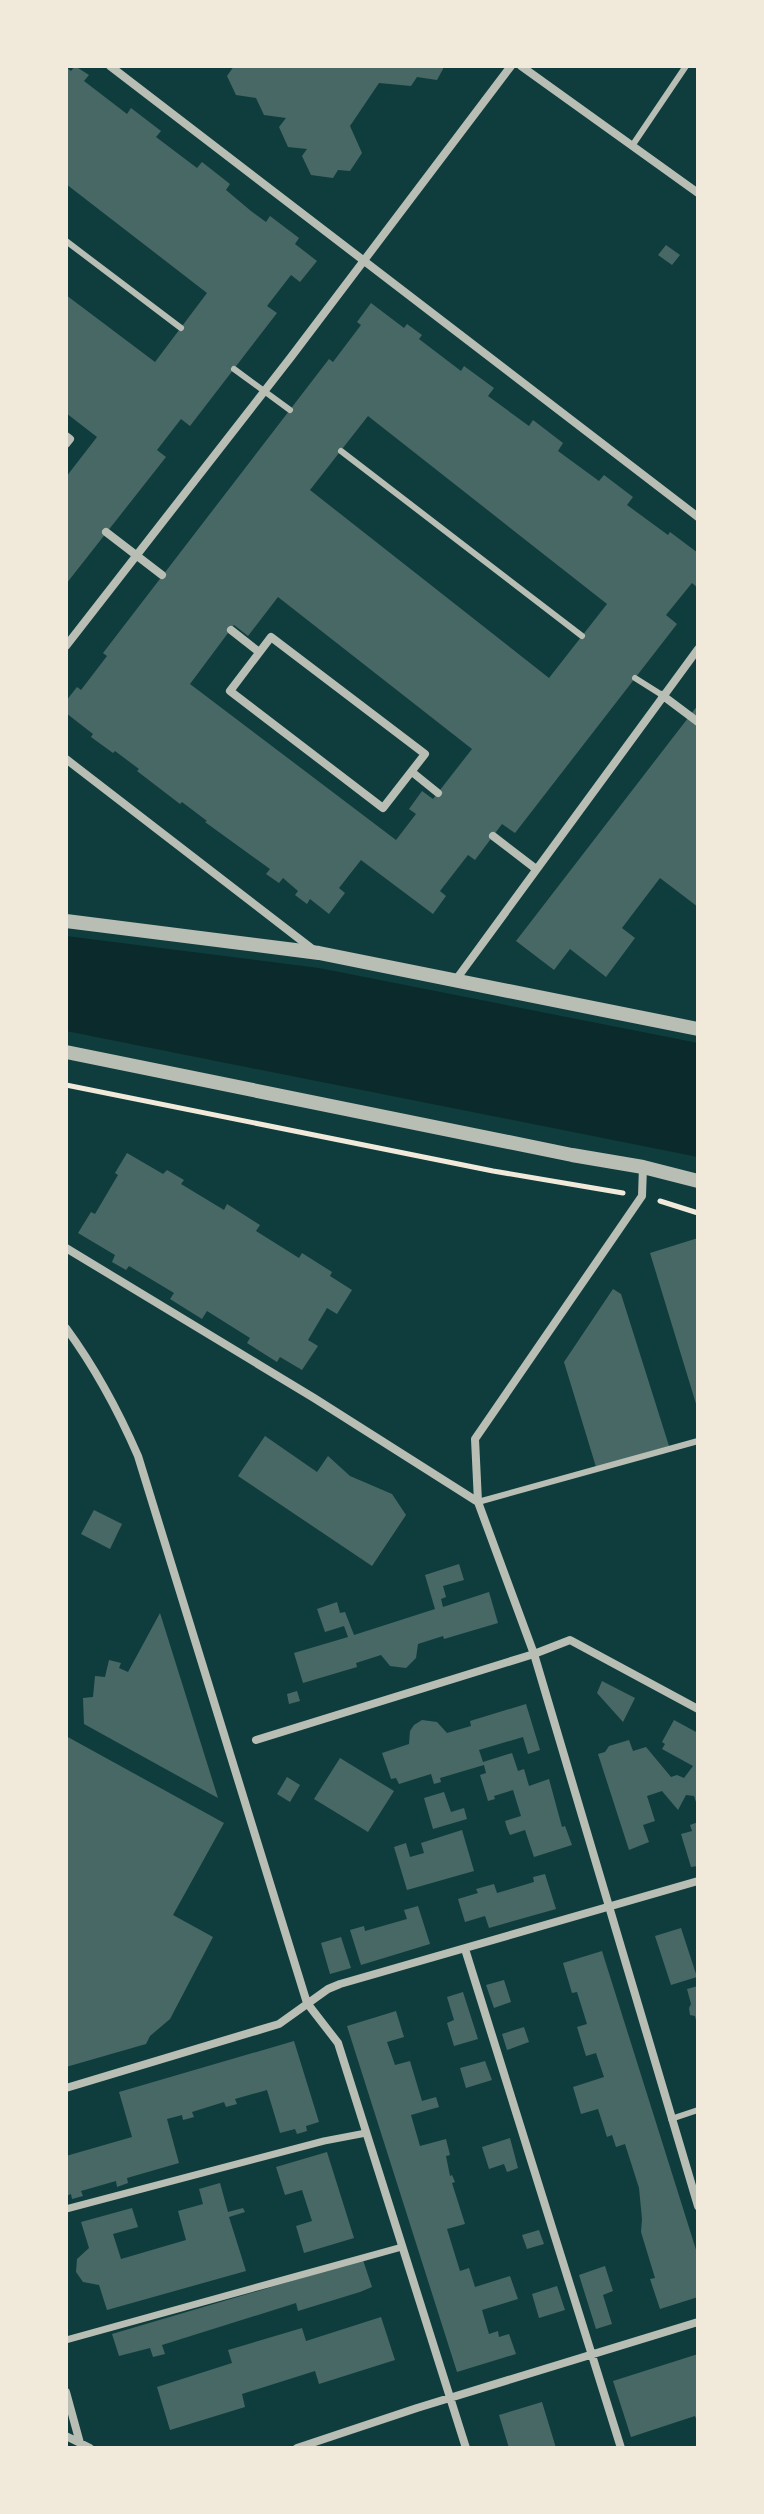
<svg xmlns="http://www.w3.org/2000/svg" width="764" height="2514" font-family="Literata,serif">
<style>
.water{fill:#0a2a2b}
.building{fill:#486865;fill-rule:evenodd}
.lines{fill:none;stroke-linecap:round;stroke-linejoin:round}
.path{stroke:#f1e9da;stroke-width:5}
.service{stroke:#b8beb3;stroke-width:6}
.pedestrian{stroke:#b8beb3;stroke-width:7}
.minor{stroke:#b8beb3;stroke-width:8}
.tertiary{stroke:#b8beb3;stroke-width:14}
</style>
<rect width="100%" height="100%" fill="#0f3d3e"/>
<path class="water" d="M66,936L319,968L698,1043V1157L66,1031Z"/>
<path class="building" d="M75,66L89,75L84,81L127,114L131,108L161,131L156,137L197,168L202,162L230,184L226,190L251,211L266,222L270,216L299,238L295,244L317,261L300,282L291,275L267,306L277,313L190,426L181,419L157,450L166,457L66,584V477L97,437L66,413V295L155,362L207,293L66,184V67L71,71Z
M234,66H443V69L437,80L417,77L411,86L379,83L350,126L362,153L350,171L338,170L333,178L311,175L302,156L307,149L288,147L279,127L286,118L264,115L256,98L236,95L227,76Z
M666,245L680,255L672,265L658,255Z
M371,303L404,328L407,324L422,335L419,339L461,371L464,366L494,388L488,396L529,426L533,420L563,443L558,451L599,481L604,475L633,497L627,505L668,535L670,532L698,553L696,557L698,588L692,583L666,615L677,624L515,833L502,824L475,860L468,855L440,891L446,896L433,914L361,860L339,888L345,893L329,914L310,899L307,904L295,895L298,891L283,878L279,883L266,874L270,869L205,822L207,821L182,802L180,804L137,771L139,769L115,751L113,753L91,737L93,734L66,713V701L77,687L81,690L107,656L103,653L329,359L333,362L361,325L357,322ZM368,416L607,604L549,678L310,490ZM278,597L472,749L433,799L422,791L409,809L416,814L396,840L190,684L234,625L248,636Z
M698,705V907L660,878L622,928L635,938L606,977L570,949L554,970L516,941Z
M127,1153L163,1174L167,1170L184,1180L181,1184L224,1210L227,1204L260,1225L256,1231L299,1258L302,1253L332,1272L330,1276L352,1290L337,1314L327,1308L308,1340L318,1346L302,1370L280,1357L277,1362L247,1343L250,1338L207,1311L202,1319L170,1299L174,1293L129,1266L126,1270L112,1262L115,1255L78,1233L91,1212L95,1214L118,1175L115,1173Z
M698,1238V1407H697L650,1253Z
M613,1289L621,1294L669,1446L596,1467L564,1362Z
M265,1436L317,1472L328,1456L350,1476L392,1494L406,1515L372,1566L238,1476Z
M94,1510L122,1524L110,1549L81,1534Z
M459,1564L464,1580L443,1586L446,1597L441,1599L443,1607L489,1592L498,1623L444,1639L443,1636L418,1644L416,1658L406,1668L390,1666L381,1655L356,1663L357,1667L303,1683L294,1653L348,1637L344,1626L325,1632L317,1609L337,1602L340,1613L345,1612L354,1635L435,1609L425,1575Z
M160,1613L218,1798L84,1724L83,1698L93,1697L95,1676L105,1677L109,1660L121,1663L119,1668L128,1672Z
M602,1681L635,1698L623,1722L597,1693Z
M297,1691L300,1701L289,1704L287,1694Z
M526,1704L540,1750L528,1754L523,1737L479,1750L483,1762L512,1753L518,1771L524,1769L529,1786L549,1779L562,1827L565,1826L572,1845L534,1857L525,1830L510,1835L507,1828L505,1821L521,1816L513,1790L494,1796L495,1799L488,1801L480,1775L486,1773L484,1765L440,1778L441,1782L434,1784L431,1774L399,1784L396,1778L391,1779L382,1753L409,1744L410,1731L414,1725L422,1720L437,1722L447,1733L471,1726L470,1721Z
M674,1720L698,1733V1808L694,1796L686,1795L678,1810L662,1791L647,1796L655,1821L643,1825L649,1842L629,1850L598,1754L605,1752L609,1746L629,1740L633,1751L646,1747L671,1777L677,1775L684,1778L693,1766L662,1749L665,1744L662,1742Z
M66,1736L224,1823L173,1915L213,1937L170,2019L150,2036L146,2044L66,2067Z
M340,1758L394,1791L368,1832L314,1799Z
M287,1777L300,1785L290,1802L277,1794Z
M444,1792L451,1812L464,1808L467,1819L433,1829L424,1798Z
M698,1822V1866L691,1867L681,1834L692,1831L690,1825Z
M462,1830L474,1871L407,1890L394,1847L406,1843L410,1857L424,1853L421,1843Z
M545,1874L556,1909L489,1928L485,1916L465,1922L458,1899L478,1893L476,1889L494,1884L497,1893L534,1882L533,1877Z
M418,1906L430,1944L361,1965L350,1930L364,1926L365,1931L407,1919L404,1910Z
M681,1928L697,1977L671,1985L655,1936Z
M341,1937L351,1968L330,1974L321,1943Z
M602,1951L698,2256V2297L660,2309L650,2279L655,2278L641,2232L642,2219L639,2188L625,2144L616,2147L612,2135L607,2137L598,2109L581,2114L573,2087L604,2077L596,2053L586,2056L577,2027L587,2024L577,1992L572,1993L563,1963Z
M504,1980L511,2002L494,2008L486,1985Z
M698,1986V2024H697L695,2016L690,2015L689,2008L691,2004L687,1989Z
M463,1992L478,2039L454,2046L447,2023L454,2020L447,1997Z
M396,2011L404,2037L387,2042L395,2065L410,2061L422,2101L436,2097L439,2107L411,2115L420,2146L446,2139L450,2155L446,2156L450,2176L452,2175L455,2182L452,2183L465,2224L447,2229L460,2271L469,2268L475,2287L510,2276L518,2299L482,2310L489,2334L498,2331L499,2337L509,2334L516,2354L457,2372L347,2026Z
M524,2027L529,2042L507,2050L502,2034Z
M294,2041L319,2122L306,2126L307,2131L297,2134L295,2129L280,2133L267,2090L235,2099L237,2104L226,2107L224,2102L192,2112L194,2117L183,2120L182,2115L167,2119L179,2163L127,2178L128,2183L117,2187L116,2181L81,2191L83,2196L72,2199L71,2194L66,2196V2156L132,2137L119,2092Z
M485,2061L492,2080L466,2088L460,2068Z
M510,2138L518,2168L507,2172L504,2164L489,2169L482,2147Z
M327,2152L354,2238L304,2253L296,2226L312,2221L302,2190L285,2195L276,2167Z
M220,2183L228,2212L243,2208L245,2212L229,2217L246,2271L107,2310L99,2285L83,2282L76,2272L77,2259L89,2248L81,2222L132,2208L138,2227L113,2234L121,2259L186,2240L178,2211L203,2204L199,2189Z
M539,2230L544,2244L527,2249L522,2235Z
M363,2260L372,2287L360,2292L298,2311L296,2303L162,2345L165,2354L153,2357L150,2348L119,2356L112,2334Z
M605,2266L613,2291L603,2295L612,2324L596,2329L579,2275Z
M557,2286L565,2310L539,2318L532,2294Z
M381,2317L395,2360L319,2384L315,2371L242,2394L245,2407L170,2430L157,2387L232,2363L228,2350L302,2328L306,2341Z
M698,2354V2423L695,2416L631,2437L613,2381Z
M542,2402L556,2448H509L499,2415Z"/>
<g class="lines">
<path class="path" d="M66,1085L493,1171L623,1193
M660,1201L698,1213"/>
<path class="service" d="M632,146L686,66
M66,241L181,328
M234,369L290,410
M341,451L582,636
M635,678L662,695
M478,1502L698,1441
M671,2119L698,2110"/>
<path class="pedestrian" d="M66,2209L324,2141L366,2133
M66,2340L402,2247"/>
<path class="minor" d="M110,66L698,517
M521,66L698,193
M66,436L70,439L66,444
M106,532L162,575
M231,630L259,652
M271,637L425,754L383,808L230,691Z
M66,646L291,357L511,66
M662,695L698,722
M66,759L315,951
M412,772L438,793
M493,836L536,869
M455,981L698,649
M643,1167L642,1196L475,1439L478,1502L534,1654L698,2206
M66,1248L314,1398L478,1502
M66,1328C96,1369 118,1410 138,1456L307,2003L338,2043L466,2448
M256,1740L534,1654L570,1640L698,1709
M465,1949L621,2448
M66,2088L279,2024L328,1989L340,1984L698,1881
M66,2392L80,2443
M66,2436L90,2448
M297,2448L417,2408L698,2322"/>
<path class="tertiary" d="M66,921L319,953L698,1029
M66,1052L572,1155L643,1167L698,1181"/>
</g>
<rect width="764" height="2514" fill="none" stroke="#f1e9da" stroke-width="136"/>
</svg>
